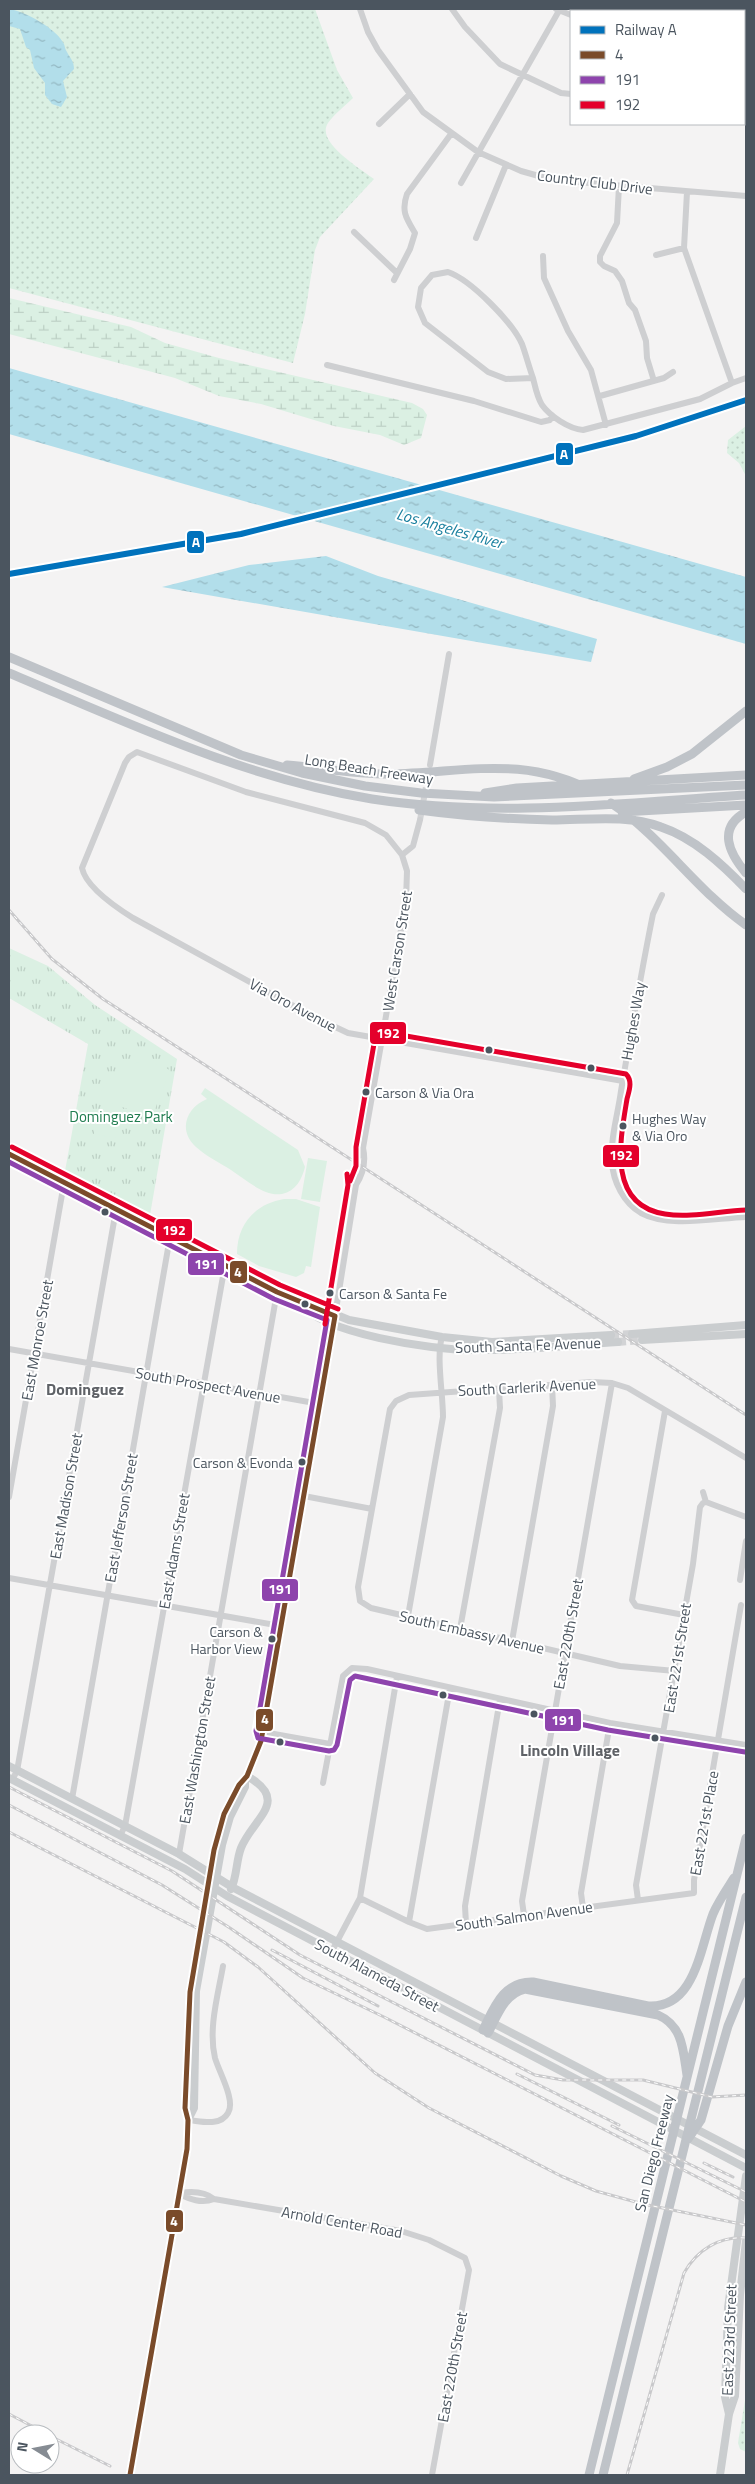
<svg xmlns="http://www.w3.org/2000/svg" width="755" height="2484" font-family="'Titillium Web',sans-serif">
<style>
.grass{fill:url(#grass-dots)}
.wetland{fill:url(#wetland-marsh)}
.park{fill:url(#park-tufts)}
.pitch{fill:#dbf0e3}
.water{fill:url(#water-ripples)}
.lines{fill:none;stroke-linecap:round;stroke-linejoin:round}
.minor-tunnel{stroke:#d2d3d5;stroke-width:6;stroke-dasharray:6 3;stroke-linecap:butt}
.major-tunnel{stroke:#d2d3d5;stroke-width:8;stroke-dasharray:8 4;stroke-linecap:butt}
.minor{stroke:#cecfd1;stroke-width:6}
.major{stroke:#cacdcf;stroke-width:8}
.highway{stroke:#bfc3c8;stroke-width:9}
.rail-casing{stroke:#c9c9cb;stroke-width:3}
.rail{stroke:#fff;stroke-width:1;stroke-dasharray:4;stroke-linecap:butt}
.bus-1-casing{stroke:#fff;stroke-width:9}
.bus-2-casing{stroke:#fff;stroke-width:9}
.bus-3-casing{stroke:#fff;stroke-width:9}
.bus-1{stroke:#7a4b2a;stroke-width:5}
.bus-2{stroke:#8e44ad;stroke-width:5}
.bus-3{stroke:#e4002b;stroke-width:5}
.rail-1-casing{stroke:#fff;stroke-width:10}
.rail-1{stroke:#0072bc;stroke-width:6}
.bus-dot{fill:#4b555f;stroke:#fff;stroke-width:2}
.labels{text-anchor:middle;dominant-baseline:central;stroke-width:4;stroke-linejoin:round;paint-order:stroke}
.bus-label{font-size:14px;fill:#4b555f;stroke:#fff;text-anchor:start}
.street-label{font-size:15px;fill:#4b555f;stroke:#fff}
.park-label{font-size:15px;fill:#1f7c4f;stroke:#fff}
.water-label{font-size:16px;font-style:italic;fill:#187f9e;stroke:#fff}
.neighbourhood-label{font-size:16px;font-weight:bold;fill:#5f6267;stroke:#fff}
.line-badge{stroke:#fff;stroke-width:2}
.badge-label{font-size:14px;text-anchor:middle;font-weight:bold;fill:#fff}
</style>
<defs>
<pattern id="grass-dots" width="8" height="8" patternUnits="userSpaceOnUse" patternTransform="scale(1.25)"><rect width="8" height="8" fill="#dbf0e3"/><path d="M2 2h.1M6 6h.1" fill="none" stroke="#bdd0c5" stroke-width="1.8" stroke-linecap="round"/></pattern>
<pattern id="wetland-marsh" width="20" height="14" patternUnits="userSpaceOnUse" patternTransform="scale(1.25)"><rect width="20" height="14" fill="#dbf0e3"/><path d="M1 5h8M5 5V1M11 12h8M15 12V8" fill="none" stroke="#bdd0c5"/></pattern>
<pattern id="park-tufts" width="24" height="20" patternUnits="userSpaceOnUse" patternTransform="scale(1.25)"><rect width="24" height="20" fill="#dbf0e3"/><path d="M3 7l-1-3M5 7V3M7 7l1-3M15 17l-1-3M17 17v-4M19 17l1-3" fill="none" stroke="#bdd0c5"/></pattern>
<pattern id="water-ripples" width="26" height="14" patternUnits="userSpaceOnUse" patternTransform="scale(1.25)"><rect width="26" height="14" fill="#b2deea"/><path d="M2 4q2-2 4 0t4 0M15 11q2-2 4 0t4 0" fill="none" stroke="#93b7c1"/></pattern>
</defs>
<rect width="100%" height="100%" fill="#f4f3f3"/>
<path class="grass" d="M9,9H315L337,70L353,98C345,106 334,114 328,123C315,142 361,169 374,179L320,237L315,250L305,314L293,363L9,288Z
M746,426V476L739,463L727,453L728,440Z
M746,2394V2452L740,2449L738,2443Z"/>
<path class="wetland" d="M9,298L131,327L165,343L219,358L412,403L423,409L427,415L421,438L404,445L380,435L334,426L261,404L219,396L175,378L9,334Z"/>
<path class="park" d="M9,948L48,966L95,1005L177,1059L150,1215L65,1171L88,1044L9,998Z"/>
<path class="pitch" d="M139,1062H152L170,1070L152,1117L98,1099C106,1078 118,1068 139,1062Z
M205,1088L298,1150L305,1167C302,1179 296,1191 282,1194C264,1197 245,1179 231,1170C220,1163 206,1156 196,1147C177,1130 187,1107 207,1099L201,1094Z
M97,1116L118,1119L115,1138L94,1134Z
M308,1158L327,1161L320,1202L301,1199Z
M284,1199H296L320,1207L311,1267L306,1266L304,1273L296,1277L259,1266L237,1254C237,1224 255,1204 284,1199Z"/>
<path class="water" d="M9,9C25,11 57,29 64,44C65,47 65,49 67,52C70,58 74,61 74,69L63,81L67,97L61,107L52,104L45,95V83L34,68L30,50L26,47L20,29L9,26Z
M9,368L746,577V644L9,434Z
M326,556L378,576L597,639L591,662L162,587L249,565Z"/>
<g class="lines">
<path class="minor-tunnel" d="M420,820L429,770"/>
<path class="major-tunnel" d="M611,1335L632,1334
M618,1342L642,1340"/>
<path class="minor" d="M360,9L368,32L378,50L423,112L478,152L521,171L553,180L746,196
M452,9L465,27L500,64L561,93L571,94
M556,9L571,15
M667,9L669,11
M744,33H746
M744,104L746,107
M379,124L410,94
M461,183L560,9
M619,186L617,223L600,256V262L604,266L615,271L622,281L629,303L635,310L646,341L647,358L654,381
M687,192L684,248L732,383
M354,232L397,273
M476,238L506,165
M656,255L684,248
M543,256L544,278L568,331L591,370L606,425
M448,272C471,280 512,322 522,344C526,355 529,367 533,378L506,379L488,372L425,323L418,307L421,288L432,275Z
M394,280L410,249L415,233C406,218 401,211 407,194L451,134
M327,365L474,401L541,422L550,420L552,415
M533,378C535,386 537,397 542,405C550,416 569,429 583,430L700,399L732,383L746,378
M600,396L664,378L673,372
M430,765L449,654
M402,855L386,835L365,823L246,792L137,752L129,757L125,763L82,868C86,887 117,908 133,918L310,1015L348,1033L623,1081
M662,895L653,914C641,973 631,1032 621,1091C618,1114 610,1139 612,1162C613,1182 624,1203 641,1213C669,1228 715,1218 746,1217
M356,1185C363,1174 366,1161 363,1148L406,901L407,871L402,855L413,846L420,820
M335,1316L356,1185C354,1172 354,1159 363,1148
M9,1349L320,1404
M665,1411L632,1600L636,1606L684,1615
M703,1492L706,1502
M304,1496L372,1509
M9,1497L64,1183
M706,1502L746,1517
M9,1578L281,1626
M740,1580L746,1541
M408,1616L443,1417C443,1394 436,1356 442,1337
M460,1629L500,1408L499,1390
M512,1641L553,1406L552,1385
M675,1671L620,1666L371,1608L360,1601L358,1587L390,1409L396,1401L409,1395L592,1382L612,1383L628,1388L746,1458
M263,1732L330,1744
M12,1780L17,1771L116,1210
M323,1783L343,1676L352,1668L367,1669L610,1723L746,1745
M72,1799L170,1237
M120,1836L125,1826L225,1265
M179,1854L277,1292
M360,1898L409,1922L427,1929L694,1893V1880L741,1605
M638,1900L636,1885L693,1564L700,1507L703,1503L706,1502
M583,1908L581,1893L610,1723
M524,1915L522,1901L612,1383
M409,1922L450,1688
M466,1924L465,1906L500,1699
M332,1951L360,1898L397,1676
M188,2120C201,2121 220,2127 228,2113C236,2101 219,2072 215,2058C208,2029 218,1995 223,1966
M180,2193C192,2191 204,2191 214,2199
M179,2194C190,2199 201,2204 214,2199L401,2231L429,2240L465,2258L469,2270L432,2475"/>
<path class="major" d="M9,1154L277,1292L299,1303L310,1304L349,1320L442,1337L492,1342L611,1335
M299,1303C324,1334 432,1350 472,1350C521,1351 570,1345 618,1342
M632,1334L746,1325
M642,1340L746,1334
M9,1766L179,1854L232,1887L746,2155
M9,1778L185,1869L227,1896L746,2168
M231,1889C237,1877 236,1861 241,1848C253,1818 291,1801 247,1776
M188,2120L194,2108L196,1991L222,1845L230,1817L245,1787V1780
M729,2414L725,2397L728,2308L746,2176
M130,2475L187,2149L188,2120L185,2108L190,1992L214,1850L224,1814L239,1785L247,1776L261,1741L335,1316
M720,2475L729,2414L735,2396L740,2295L746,2241"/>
<path class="highway" d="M9,657L241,755L302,773L365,786L421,793L494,797L746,785
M9,673C128,723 244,778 372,799C496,818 622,803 746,795
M287,765C321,768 355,774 389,774C465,773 522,754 594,792
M634,779L667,767L692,754L746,711
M485,793L517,788L746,775
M611,803C662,837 696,890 746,925
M419,810C463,816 507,819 552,820C588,820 626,814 661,827C694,838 722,864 746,889
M622,812L746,805
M746,812C717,828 729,853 746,873
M483,2030C494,2008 503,1981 533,1982L648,2006C695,2009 700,1948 713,1914C718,1902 727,1889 734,1878
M488,2033C497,2016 505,1993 525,1989L658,2015C683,2026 683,2050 687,2075
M688,2139L701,2120L728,2026L746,1982
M589,2475L746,1838
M603,2475L746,1897"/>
<defs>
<path id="rail" d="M9,910L52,959L103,999L746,1415
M9,1787L172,1871L300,1955L535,2075L563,2080H643L712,2097L746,2095
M9,1805L162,1885L230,1928L303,1978L384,2017L746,2202
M9,1832L224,1942L258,1967L375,2073L429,2108L561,2176L596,2191L643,2204L746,2225
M272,1950L378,2006
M517,2074L619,2125
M612,2126L746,2192
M704,2163L733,2177
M9,2414L47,2434
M50,2436L110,2466
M627,2475L684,2273C697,2250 719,2236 746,2238"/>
</defs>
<use href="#rail" class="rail-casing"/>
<use href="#rail" class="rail"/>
<defs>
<path id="bus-1" d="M9,1154L277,1292L335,1316L261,1741L247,1776L239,1785L224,1814L214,1850L190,1992L185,2108L188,2120L187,2149L130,2475"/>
<path id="bus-2" d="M9,1162L274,1299L327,1320L256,1731L258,1738L329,1751L334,1750L337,1745L350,1680L355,1676L608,1730L745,1752"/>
<path id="bus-3" d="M12,1147L280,1285L338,1309
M350,1181L356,1166V1147L375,1038L377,1033L383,1032L626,1074C633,1081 629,1091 627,1099C620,1141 607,1205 665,1214C691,1218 720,1211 746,1210
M325,1324L348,1185L347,1174"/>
</defs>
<use href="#bus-1" class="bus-1-casing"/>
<use href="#bus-2" class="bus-2-casing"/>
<use href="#bus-3" class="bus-3-casing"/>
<use href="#bus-1" class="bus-1"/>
<use href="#bus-2" class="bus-2"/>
<use href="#bus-3" class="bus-3"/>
<defs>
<path id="rail-1" d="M9,574L241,534L636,436L746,400"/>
</defs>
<use href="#rail-1" class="rail-1-casing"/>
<use href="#rail-1" class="rail-1"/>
</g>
<g class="bus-dot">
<circle cx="489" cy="1050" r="4.5"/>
<circle cx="591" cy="1068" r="4.5"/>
<circle cx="366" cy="1092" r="4.5"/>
<circle cx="623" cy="1126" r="4.5"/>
<circle cx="105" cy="1212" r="4.5"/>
<circle cx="330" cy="1293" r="4.5"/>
<circle cx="305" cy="1304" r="4.5"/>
<circle cx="302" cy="1462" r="4.5"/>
<circle cx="272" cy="1639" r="4.5"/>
<circle cx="443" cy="1695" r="4.5"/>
<circle cx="534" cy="1714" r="4.5"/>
<circle cx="655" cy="1738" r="4.5"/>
<circle cx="280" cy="1742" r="4.5"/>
</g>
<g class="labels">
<g class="bus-label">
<text x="375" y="1092">Carson &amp; Via Ora</text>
<text x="632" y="1118">Hughes Way<tspan x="632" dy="17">&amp; Via Oro</tspan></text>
<text x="339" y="1293">Carson &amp; Santa Fe</text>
<text x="293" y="1462" text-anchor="end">Carson &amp; Evonda</text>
<text x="263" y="1631" text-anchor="end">Carson &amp;<tspan x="263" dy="17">Harbor View</tspan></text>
</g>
<g class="street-label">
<text transform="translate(595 182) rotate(7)">Country Club Drive</text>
<text transform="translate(369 769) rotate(9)">Long Beach Freeway</text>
<text transform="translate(397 951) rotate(-81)">West Carson Street</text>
<text transform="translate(293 1005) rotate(28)">Via Oro Avenue</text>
<text transform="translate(633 1021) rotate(-80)">Hughes Way</text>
<text transform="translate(37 1340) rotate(-80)">East Monroe Street</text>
<text transform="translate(528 1345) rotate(-2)">South Santa Fe Avenue</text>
<text transform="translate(208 1385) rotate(10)">South Prospect Avenue</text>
<text transform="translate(527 1387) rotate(-3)">South Carlerik Avenue</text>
<text transform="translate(66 1496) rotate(-80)">East Madison Street</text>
<text transform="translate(121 1518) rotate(-80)">East Jefferson Street</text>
<text transform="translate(174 1551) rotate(-80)">East Adams Street</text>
<text transform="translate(472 1632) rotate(13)">South Embassy Avenue</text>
<text transform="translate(568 1634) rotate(-80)">East 220th Street</text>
<text transform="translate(677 1658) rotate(-81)">East 221st Street</text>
<text transform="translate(197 1750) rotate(-80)">East Washington Street</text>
<text transform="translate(704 1823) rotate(-80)">East 221st Place</text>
<text transform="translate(524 1916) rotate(-8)">South Salmon Avenue</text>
<text transform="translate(377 1975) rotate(28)">South Alameda Street</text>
<text transform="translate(654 2153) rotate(-76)">San Diego Freeway</text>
<text transform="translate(342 2222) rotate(10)">Arnold Center Road</text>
<text transform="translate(729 2340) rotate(-88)">East 223rd Street</text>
<text transform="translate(452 2367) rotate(-80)">East 220th Street</text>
</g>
<g class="park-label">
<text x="121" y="1116">Dominguez Park</text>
</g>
<g class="water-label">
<text transform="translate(450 528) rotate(16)">Los Angeles River</text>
</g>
<g class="neighbourhood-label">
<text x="85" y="1389">Dominguez</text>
<text x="570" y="1750">Lincoln Village</text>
</g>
</g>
<g class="line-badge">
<rect x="555" y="442" width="19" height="24" rx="5" fill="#0072bc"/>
<rect x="186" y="530" width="19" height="24" rx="5" fill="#0072bc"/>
<rect x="369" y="1021" width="38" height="24" rx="5" fill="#e4002b"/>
<rect x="602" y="1144" width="38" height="24" rx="5" fill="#e4002b"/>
<rect x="155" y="1218" width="38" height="24" rx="5" fill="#e4002b"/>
<rect x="187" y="1252" width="38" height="24" rx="5" fill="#8e44ad"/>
<rect x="229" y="1260" width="19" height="24" rx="5" fill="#7a4b2a"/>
<rect x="261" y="1578" width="38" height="24" rx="5" fill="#8e44ad"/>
<rect x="255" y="1708" width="19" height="24" rx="5" fill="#7a4b2a"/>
<rect x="544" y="1708" width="38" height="24" rx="5" fill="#8e44ad"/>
<rect x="165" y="2209" width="19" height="24" rx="5" fill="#7a4b2a"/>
</g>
<g class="badge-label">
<text x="564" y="459">A</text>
<text x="196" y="547">A</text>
<text x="388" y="1038">192</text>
<text x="621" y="1160">192</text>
<text x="174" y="1235">192</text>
<text x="206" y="1269">191</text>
<text x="238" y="1277">4</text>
<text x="280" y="1594">191</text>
<text x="265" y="1724">4</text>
<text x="563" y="1725">191</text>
<text x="174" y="2226">4</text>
</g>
<rect width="755" height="2484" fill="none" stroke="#4b555f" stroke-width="20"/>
<rect x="570" y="10" width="175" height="115" fill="#ffffff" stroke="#b7bbbf"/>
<rect x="580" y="26" width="25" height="8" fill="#0072bc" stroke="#b7bbbf"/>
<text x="615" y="35" font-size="15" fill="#4b555f">Railway A</text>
<rect x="580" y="51" width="25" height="8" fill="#7a4b2a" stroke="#b7bbbf"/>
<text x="615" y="60" font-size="15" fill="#4b555f">4</text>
<rect x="580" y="76" width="25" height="8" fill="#8e44ad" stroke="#b7bbbf"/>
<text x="615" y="85" font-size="15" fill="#4b555f">191</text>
<rect x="580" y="101" width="25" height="8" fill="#e4002b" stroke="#b7bbbf"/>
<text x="615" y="110" font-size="15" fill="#4b555f">192</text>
<g transform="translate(35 2449) rotate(280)"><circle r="24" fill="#ffffff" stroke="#b7bbbf"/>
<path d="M0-4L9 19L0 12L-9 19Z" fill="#868c93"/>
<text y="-8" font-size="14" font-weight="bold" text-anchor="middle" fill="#4b555f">N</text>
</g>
</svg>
